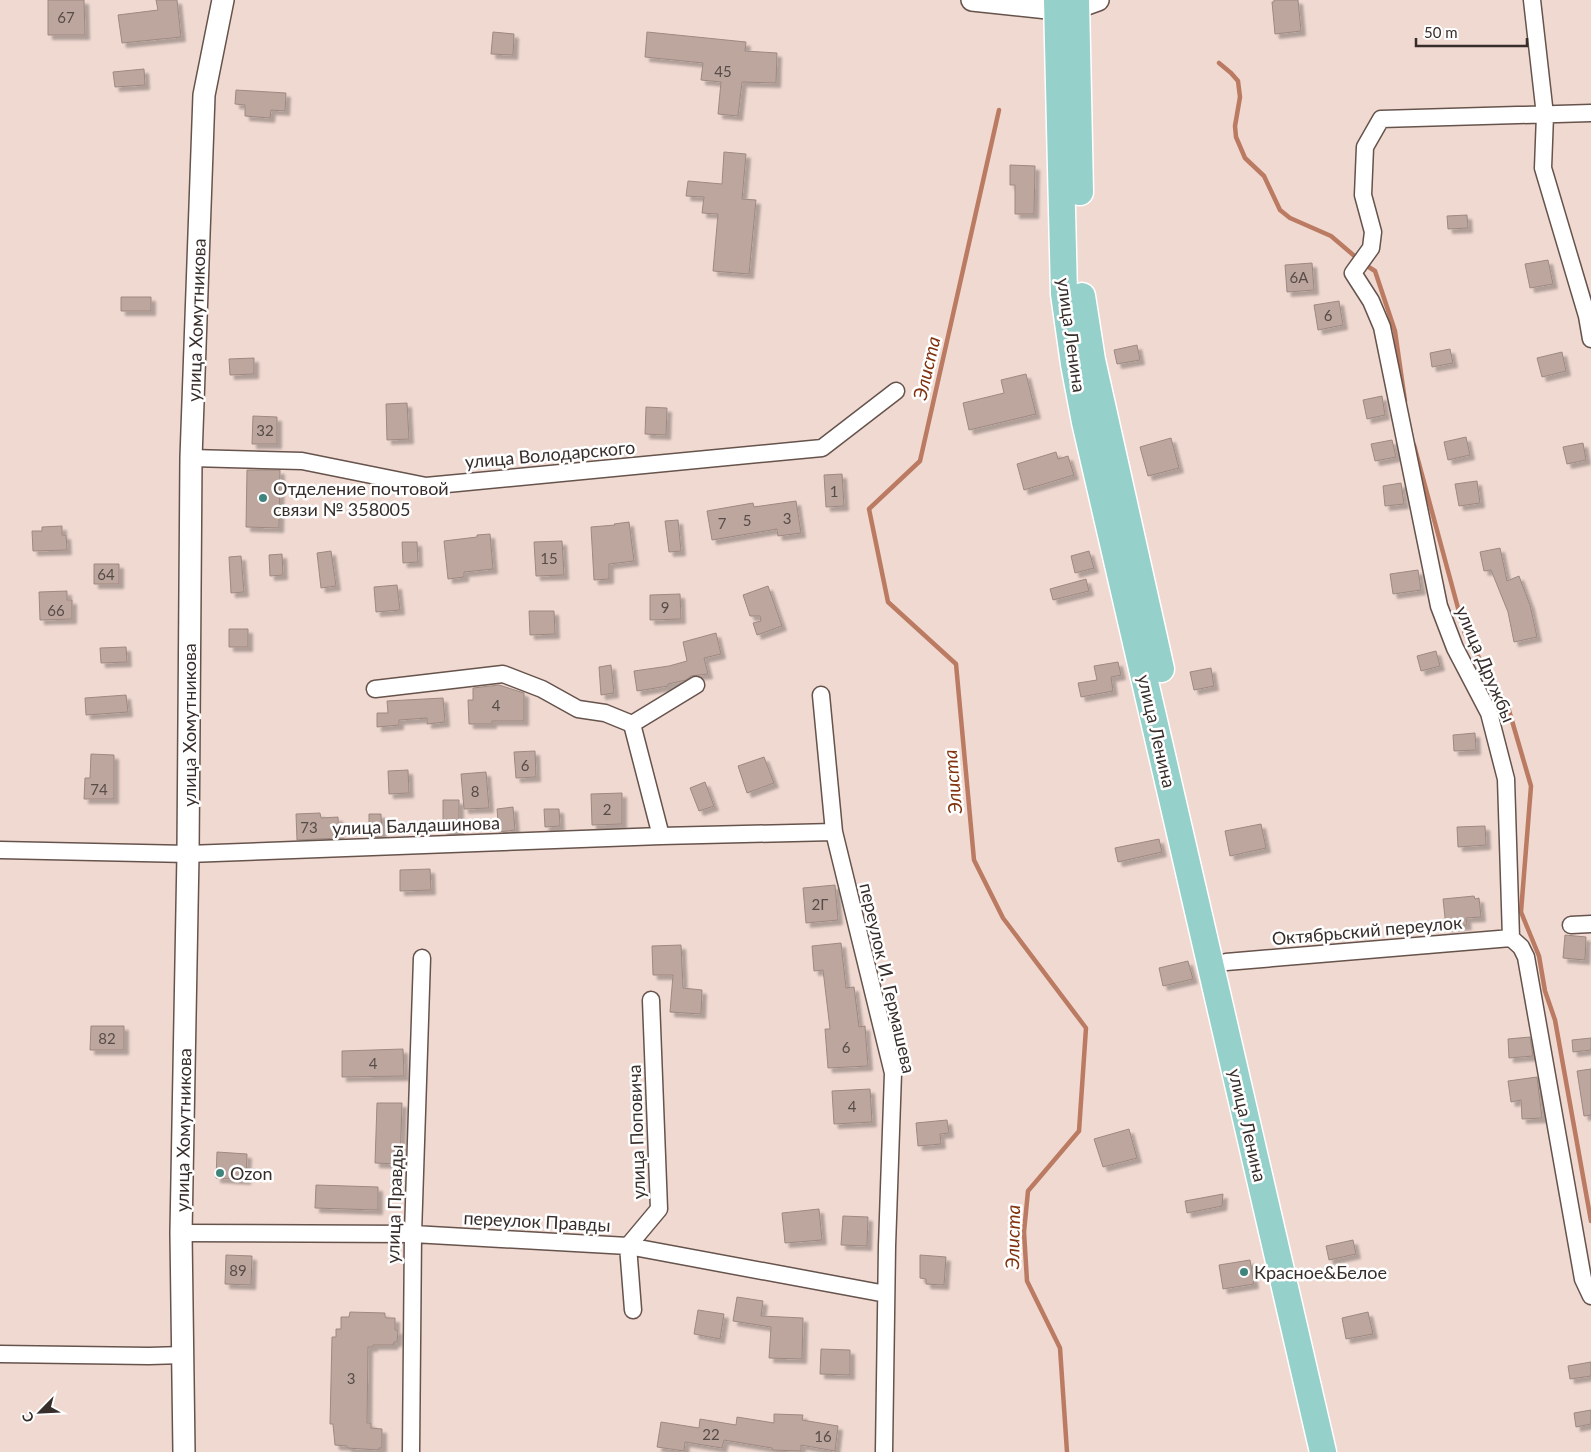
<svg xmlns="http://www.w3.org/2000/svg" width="1591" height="1452" font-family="Lato,sans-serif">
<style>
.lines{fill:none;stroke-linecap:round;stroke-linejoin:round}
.stream{stroke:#bb7b63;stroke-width:4.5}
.building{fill:#bca69e;stroke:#9e8981;filter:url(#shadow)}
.minor-casing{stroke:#66534c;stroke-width:19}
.tertiary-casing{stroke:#66534c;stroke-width:24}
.primary-casing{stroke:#fff;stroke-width:29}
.minor{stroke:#fff;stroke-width:16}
.tertiary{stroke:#fff;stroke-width:21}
.primary{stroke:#95d0cb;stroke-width:26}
.poi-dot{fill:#3e857e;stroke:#fff;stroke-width:2}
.labels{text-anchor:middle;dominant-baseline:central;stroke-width:5;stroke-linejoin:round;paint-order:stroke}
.number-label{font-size:15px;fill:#584c48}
.street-label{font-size:18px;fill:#372e2b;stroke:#fff}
.poi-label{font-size:18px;fill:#372e2b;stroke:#fff;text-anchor:start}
.water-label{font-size:19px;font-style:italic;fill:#81320e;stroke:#fff}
</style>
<defs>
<filter id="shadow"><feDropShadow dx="4.5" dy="4.5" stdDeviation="1" flood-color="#0004"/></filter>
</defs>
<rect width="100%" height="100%" fill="#f0d9d1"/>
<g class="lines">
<path class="stream" d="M1219,63L1231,73L1238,81L1240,97L1235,126L1236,137L1245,158L1264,176L1280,210L1290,218L1331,236L1358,259
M999,110L920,461L869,509L888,602L956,664L974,860L1003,918L1086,1028L1079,1131L1028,1191L1024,1232L1027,1281L1060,1348L1067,1452
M1364,264L1375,271L1395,331L1405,401
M1414,445L1465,634L1508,707L1531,786L1521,912L1539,956L1545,991L1555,1020L1591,1221"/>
</g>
<path class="building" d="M48,0H84L85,35H48Z
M156,0H177L181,37L122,43L118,15L158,10Z
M1274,0H1298L1301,31L1275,34L1272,2H1274Z
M493,32L514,34L513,55L491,54Z
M647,32L746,42L745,51L777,53L776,83L742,82L738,116L718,114L721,82L701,80L703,63L645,57Z
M144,69L145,85L115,87L113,72Z
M236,90L286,93L285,111L271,110L270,118L245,116V105L235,104Z
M724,152L746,154L742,199L756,200L749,274L713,271L718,214L702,213L704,197L686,196L688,181L722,184Z
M1010,165L1035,166L1034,214H1015V185H1010Z
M1467,215L1468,228L1448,229L1447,216Z
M1548,260L1553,284L1530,288L1525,264Z
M1312,263L1314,290L1287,292L1285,265Z
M121,297H151V311H121Z
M1339,301L1343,325L1318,330L1314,305Z
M1137,345L1140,360L1117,364L1114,350Z
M1450,349L1453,363L1432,367L1430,353Z
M1562,352L1566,371L1542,377L1537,358Z
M254,358V374L230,375L229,359Z
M1026,374L1036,414L969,430L963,403L1004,393L1001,380Z
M1382,396L1385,415L1367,419L1363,400Z
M407,403L409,439L387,440L386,404Z
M646,407L667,408L666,435L645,434Z
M253,416L277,417V444H252Z
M1466,437L1470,455L1448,460L1444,442Z
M1171,438L1179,468L1148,476L1140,447Z
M1392,440L1396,457L1375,461L1371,444Z
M1583,443L1586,460L1567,464L1563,447Z
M1056,452L1058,459L1068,456L1074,475L1024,490L1017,464Z
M247,470H280L279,528L246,527Z
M842,474L844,506L826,507L824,475Z
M1477,481L1480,503L1459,506L1455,484Z
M1401,483L1404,504L1385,506L1383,486Z
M796,501L801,533L778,536L777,529L712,540L707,511L753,503L754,507Z
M678,520L681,551L669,552L665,521Z
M629,522L634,561L609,564V579L594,580L591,527L615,525L614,524Z
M62,526V535H66L67,550L33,551L32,531H42V527Z
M490,534L493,569L464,572V577L448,579L444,541L477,537V535Z
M562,541L564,575L536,576L534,542Z
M402,542H417L418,562L403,563Z
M1500,548L1507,581L1519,576L1530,605L1537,637L1514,642L1508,612L1491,570L1484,571L1480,552Z
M331,551L336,586L321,588L317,553Z
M1089,551L1094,568L1075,573L1071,556Z
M282,554L283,575L270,576L269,555Z
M241,556L244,592L231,593L229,557Z
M94,564H119V584H94Z
M1418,570L1421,590L1393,594L1390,574Z
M1086,579L1089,591L1053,600L1050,589Z
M397,585L400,610L376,612L374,587Z
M768,586L782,626L757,635L753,623L761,621L760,616H750L743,595Z
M67,591V600H72V619L40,620L39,592Z
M680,594L681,619L650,620V595Z
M529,611H554L555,634L530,635Z
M229,629H248V647H229Z
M716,633L721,654L704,658L708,674L691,676L686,680L668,684V686L637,691L634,671L669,666L687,661L683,642Z
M126,647L127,662L101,663L100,648Z
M1436,651L1440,666L1421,671L1417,656Z
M1118,662L1121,675L1111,677L1113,691L1081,697L1078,683L1097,680L1094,666Z
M611,665L614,693L601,695L599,667Z
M1211,668L1214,686L1194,690L1190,672Z
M499,685L524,693V721H492V724H469L468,700H473V688Z
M126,695L128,712L86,715L85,698Z
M443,698L445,722L427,724V718L399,720V725L377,727V713H388L387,701Z
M1475,733L1476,750L1454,751L1453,735Z
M535,751L536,777L516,778L514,752Z
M91,754L114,755V799H84L85,778H90Z
M764,757L774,783L747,793L738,766Z
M408,770L409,793L389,794L388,771Z
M486,772L489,808L464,809L461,774Z
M705,782L714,806L699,811L690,788Z
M622,793V824L592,825L591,794Z
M443,800H459V831H443Z
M513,807L515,830L499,832L497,809Z
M544,809H559L560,826L545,827Z
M320,813L321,818L338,817L339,838L297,840L296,814Z
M369,814H381L382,837H369Z
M1261,824L1266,848L1230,856L1225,831Z
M1485,826L1486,845L1458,847L1457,827Z
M1159,839L1162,852L1118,862L1115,848Z
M430,869L431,890L400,891V870Z
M835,885L838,920L806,923L803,888Z
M1474,896L1475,899L1479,898L1481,917L1466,918L1467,925L1446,927L1443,899Z
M1565,935L1586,937L1585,960L1563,958Z
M841,943L846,988L854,987L859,1027L865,1026L868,1066L828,1068L825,1029H830L823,970L814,971L812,946Z
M681,945L683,988L702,990L701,1014L670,1012L673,975H653L652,946Z
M1188,961L1193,979L1163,986L1159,968Z
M91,1026H124V1050H90Z
M1530,1037L1533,1056L1509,1058L1508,1039Z
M1591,1038V1050L1573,1052L1572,1040Z
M403,1049L404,1076L342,1077V1051Z
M1591,1069V1115L1584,1116L1577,1071Z
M1537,1077L1542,1118L1522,1119L1521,1100L1511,1102L1508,1081Z
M870,1089L872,1122L834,1124L832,1091Z
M377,1103H402L400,1164L375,1163Z
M947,1120L949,1133L940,1134L941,1144L918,1146L916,1123Z
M1129,1129L1137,1158L1103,1167L1094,1139Z
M217,1152L247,1154L246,1180L216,1178Z
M316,1185L378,1187V1210L315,1208Z
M1223,1194L1222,1206L1187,1213L1185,1201Z
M819,1209L822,1240L785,1243L782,1213Z
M843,1216L868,1217L867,1246L841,1245Z
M1353,1240L1356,1254L1329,1260L1326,1246Z
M226,1255L252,1256L251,1285L225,1284Z
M920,1255L946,1257L944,1285L926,1284V1279L920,1278Z
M1250,1260L1254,1284L1223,1289L1219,1265Z
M737,1297L763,1301L761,1316L803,1318L802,1359L769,1358L771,1327L733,1321Z
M698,1310L724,1314L720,1339L694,1334Z
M350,1312L385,1313V1317L387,1318H395V1330H398L397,1342H394L393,1345H373V1347H368L367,1423H371V1428L382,1429V1448H379V1450L347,1448V1446L335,1445L333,1424H330L332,1337H336V1329H341V1317H349Z
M1368,1312L1373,1334L1346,1339L1342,1318Z
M821,1349L850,1350V1375L820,1374Z
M1591,1362V1376L1570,1379L1568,1366Z
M1591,1410V1424L1576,1427L1574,1413Z
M774,1414L803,1415L802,1420L838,1426L835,1451L801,1445V1451L772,1450V1448L724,1440L722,1448L685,1442L684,1451L657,1447L661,1422L699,1428L700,1419L736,1425L737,1417L774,1423Z"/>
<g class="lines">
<defs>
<path id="minor" d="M1532,0L1545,115L1543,168L1587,316L1591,339
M1591,113L1381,119L1365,147L1363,195L1373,232L1371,248L1353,273L1371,301L1382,327L1439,606L1455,648L1489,713L1506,779L1511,938L1521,947L1526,957L1583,1279L1591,1296
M191,458L302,461L426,486L822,448L896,391
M375,689L503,674L542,689L578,709L605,713L632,724L661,836
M821,695L834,832L893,1073L887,1246L884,1452
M632,724L696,685
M0,850L188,854L661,836L834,832
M1571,925L1591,924
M1226,962L1511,938
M181,1233L413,1234L628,1246L886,1294
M633,1310L628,1246L659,1209L651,1000
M0,1354L149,1356L183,1355
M411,1452L413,1234L422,958"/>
<path id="tertiary" d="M972,0L1057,9L1076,8L1098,0
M184,1452L181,1233L188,854L191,458L204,95L223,0"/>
<path id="primary" d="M1057,0L1064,294L1074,364L1085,422L1323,1452
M1076,0L1080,192
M1082,296L1092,360L1161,669"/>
</defs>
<use href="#minor" class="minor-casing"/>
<use href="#tertiary" class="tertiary-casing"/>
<use href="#primary" class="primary-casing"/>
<use href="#minor" class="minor"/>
<use href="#tertiary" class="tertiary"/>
<use href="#primary" class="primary"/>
</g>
<g class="poi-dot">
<circle cx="263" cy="498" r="5"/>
<circle cx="220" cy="1173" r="5"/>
<circle cx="1244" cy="1272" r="5"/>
</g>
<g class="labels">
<g class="number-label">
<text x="66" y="17">67</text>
<text x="723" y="71">45</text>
<text x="1299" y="277">6А</text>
<text x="1328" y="315">6</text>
<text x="265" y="430">32</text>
<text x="834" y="491">1</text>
<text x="787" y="518">3</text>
<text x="747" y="520">5</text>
<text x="722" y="523">7</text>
<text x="549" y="558">15</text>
<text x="106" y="574">64</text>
<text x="665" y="607">9</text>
<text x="56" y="610">66</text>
<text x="496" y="705">4</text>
<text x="525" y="765">6</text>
<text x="99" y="789">74</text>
<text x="475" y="791">8</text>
<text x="607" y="809">2</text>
<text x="309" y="827">73</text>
<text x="820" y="904">2Г</text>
<text x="107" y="1038">82</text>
<text x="846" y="1047">6</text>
<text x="373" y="1063">4</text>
<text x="852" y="1106">4</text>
<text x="238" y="1270">89</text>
<text x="351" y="1378">3</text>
<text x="711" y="1434">22</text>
<text x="823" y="1436">16</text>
</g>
<g class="street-label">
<text transform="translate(196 320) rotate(-88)">улица Хомутникова</text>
<text transform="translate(1072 335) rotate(82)">улица Ленина</text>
<text transform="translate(550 454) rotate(-5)">улица Володарского</text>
<text transform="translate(1486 664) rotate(67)">улица Дружбы</text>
<text transform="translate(189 725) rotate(-90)">улица Хомутникова</text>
<text transform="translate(1157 731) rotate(77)">улица Ленина</text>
<text transform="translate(416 825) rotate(-2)">улица Балдашинова</text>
<text transform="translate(1367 930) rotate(-5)">Октябрьский переулок</text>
<text transform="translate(888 978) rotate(77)">переулок И. Гермашева</text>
<text transform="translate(1248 1125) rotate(77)">улица Ленина</text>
<text transform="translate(183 1130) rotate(-89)">улица Хомутникова</text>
<text transform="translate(636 1132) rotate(-92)">улица Поповича</text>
<text transform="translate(394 1204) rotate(-88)">улица Правды</text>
<text transform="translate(537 1221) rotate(3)">переулок Правды</text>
</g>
<g class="poi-label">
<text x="273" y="488">Отделение почтовой<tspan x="273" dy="21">связи № 358005</tspan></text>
<text x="230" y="1173">Ozon</text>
<text x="1254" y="1272">Красное&amp;Белое</text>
</g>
<g class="water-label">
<text transform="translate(926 368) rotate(-77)">Элиста</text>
<text transform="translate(952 782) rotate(-95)">Элиста</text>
<text transform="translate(1012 1237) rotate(-89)">Элиста</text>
</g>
</g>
<g transform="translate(40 1412) rotate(246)" stroke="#ffffff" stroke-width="4" paint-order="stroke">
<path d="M0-4L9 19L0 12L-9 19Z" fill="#372e2b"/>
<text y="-8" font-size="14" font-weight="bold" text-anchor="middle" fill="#372e2b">С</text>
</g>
<path d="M1416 38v8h111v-8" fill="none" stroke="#372e2b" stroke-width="2.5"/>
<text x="1424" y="38" font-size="15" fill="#372e2b" stroke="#ffffff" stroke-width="4" paint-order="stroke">50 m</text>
</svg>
